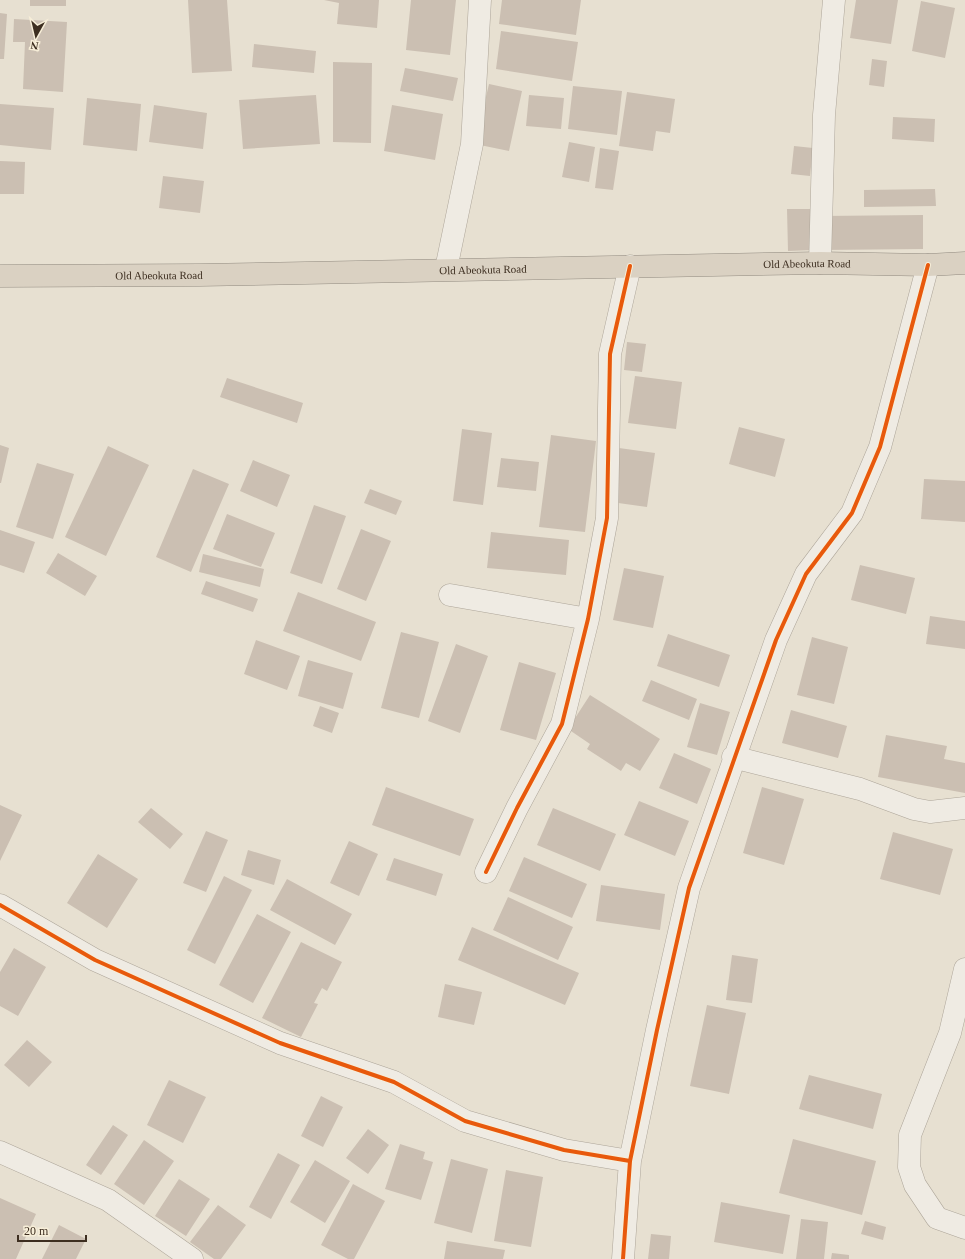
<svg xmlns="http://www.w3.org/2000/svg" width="965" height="1259" font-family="Georgia,serif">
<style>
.building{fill:#cbbfb2}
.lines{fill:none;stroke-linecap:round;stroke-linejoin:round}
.minor-casing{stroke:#ada599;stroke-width:23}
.highway-casing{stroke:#928b80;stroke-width:23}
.minor{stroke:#efebe3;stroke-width:22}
.highway{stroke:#dad1c2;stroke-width:22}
.cycleway-casing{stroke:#f7eed8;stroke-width:6}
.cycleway{stroke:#e8590c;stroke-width:4}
.labels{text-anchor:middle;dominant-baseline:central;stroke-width:3;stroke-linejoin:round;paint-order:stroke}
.street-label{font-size:11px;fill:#3d2e20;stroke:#f7eed8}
</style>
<rect width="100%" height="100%" fill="#e7e0d1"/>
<path class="building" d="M30,0H66V6H30Z
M188,0H227L232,71L192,73Z
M324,0H379L377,28L337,24L339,3Z
M411,0H456L450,55L406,50Z
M502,0H581L576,35L499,24Z
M856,0H898L891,44L850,38Z
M921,1L955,8L945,58L912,51Z
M0,13L7,14L4,59H0Z
M14,19L67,22L63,92L23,89L25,42H13Z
M501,31L578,42L572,81L496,69Z
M254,44L316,51L314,73L252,67Z
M872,59L887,61L884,87L869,85Z
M333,62L372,63L371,143L333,142Z
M405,68L458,78L453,101L400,91Z
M489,84L522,91L509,151L475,144Z
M573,86L622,91L617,135L568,129Z
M627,92L675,99L670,133L656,131L653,151L619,146Z
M316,95L320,144L243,149L239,100Z
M529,95L564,98L561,129L526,126Z
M87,98L141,104L137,151L83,145Z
M0,104L54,108L51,150L0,145Z
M154,105L207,113L203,149L149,142Z
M392,105L443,114L435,160L384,151Z
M893,117L935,119L934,142L892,139Z
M569,142L595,147L589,182L562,177Z
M794,146L813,148L810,176L791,174Z
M600,148L619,151L613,190L595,188Z
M0,161L25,162L24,194H0Z
M163,176L204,181L200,213L159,208Z
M935,189L936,206L864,207V190Z
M787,209H812L813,250L788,251Z
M923,215V249L822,250V216Z
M627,342L646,344L642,372L624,370Z
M635,376L682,382L676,429L628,423Z
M227,378L303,403L297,423L220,397Z
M739,427L785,439L775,477L729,464Z
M462,429L492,433L483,505L453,501Z
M551,435L596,441L585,532L539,527Z
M0,445L9,448L1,483H0Z
M108,446L149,465L106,556L65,537Z
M619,448L655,453L647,507L611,502Z
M501,458L539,462L536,491L497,487Z
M253,460L290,475L277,507L240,491Z
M37,463L74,474L53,539L16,527Z
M193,469L229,484L191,572L156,557Z
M924,479L965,481V522L921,519Z
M370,489L402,501L396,515L364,503Z
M314,505L346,516L322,584L290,573Z
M227,514L275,533L261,567L213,549Z
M361,529L391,541L366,601L337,589Z
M0,530L35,542L24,573L0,565Z
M491,532L569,540L566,575L487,568Z
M58,553L97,576L85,596L46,573Z
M203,554L264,569L260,587L199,572Z
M860,565L915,578L906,614L851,600Z
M624,568L664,576L653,628L613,620Z
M206,581L258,599L253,612L201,594Z
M298,592L376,622L361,661L283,631Z
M930,616L965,621V649L926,644Z
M401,632L439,642L419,718L381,708Z
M668,634L730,655L719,687L657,666Z
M812,637L848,647L834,704L797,695Z
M256,640L300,656L287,690L244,674Z
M456,644L488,656L460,733L428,721Z
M308,660L353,673L343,709L298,696Z
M519,662L556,673L536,740L500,730Z
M651,680L697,699L689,720L642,701Z
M590,695L660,739L640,771L626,763L621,771L587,749L590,744L568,729Z
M700,703L730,712L717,755L687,747Z
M320,706L339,713L332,733L313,726Z
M791,710L847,726L838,758L782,743Z
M886,735L947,746L944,759L965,763V793L878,777Z
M674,753L711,769L697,804L659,788Z
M386,787L474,819L460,856L372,825Z
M762,787L804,799L784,865L743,853Z
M639,801L689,821L675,856L624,835Z
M0,805L22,815L0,861Z
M151,808L183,834L170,849L138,822Z
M553,808L616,834L600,871L537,845Z
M206,831L228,840L206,892L183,883Z
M893,832L953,849L940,895L880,879Z
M349,841L378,854L359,896L330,883Z
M248,850L281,860L274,885L241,875Z
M98,854L138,879L107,928L67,903Z
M524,857L587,884L572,918L509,891Z
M394,858L443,874L436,896L386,880Z
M224,876L252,890L215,964L187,950Z
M287,879L352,914L335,945L270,910Z
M601,885L665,894L660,930L596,921Z
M508,897L573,927L558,960L493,930Z
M257,914L291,932L253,1003L219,985Z
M472,927L579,973L565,1005L458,960Z
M301,942L342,962L327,991L322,988L314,1003L318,1004L301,1037L262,1018Z
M14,948L46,967L18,1016L0,1006V972Z
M732,955L758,959L752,1003L726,1000Z
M445,984L482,992L474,1025L438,1017Z
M707,1005L746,1013L729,1094L690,1086Z
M27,1040L52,1062L29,1087L4,1065Z
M809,1075L882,1094L873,1129L799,1109Z
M169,1080L206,1097L183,1143L147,1125Z
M321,1096L343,1107L323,1147L301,1136Z
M113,1125L128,1135L101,1175L86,1165Z
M368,1129L389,1145L368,1174L346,1158Z
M793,1139L876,1161L862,1215L779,1193Z
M144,1140L174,1161L144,1205L114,1184Z
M400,1144L425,1152L423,1159L433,1162L421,1200L385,1189Z
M278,1153L300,1165L271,1219L249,1207Z
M451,1159L488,1169L472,1233L434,1223Z
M315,1160L350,1181L325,1223L290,1202Z
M506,1170L543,1177L531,1247L494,1241Z
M179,1179L210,1199L186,1236L155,1216Z
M353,1184L385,1201L354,1259H348L321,1245Z
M0,1198L36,1214L16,1259H0Z
M721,1202L790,1215L783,1254L714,1242Z
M218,1205L246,1225L221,1259H214L190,1242Z
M801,1219L828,1222L824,1259H796Z
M865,1221L886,1227L883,1240L861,1234Z
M59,1225L86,1239L76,1259H42Z
M651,1234L671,1236L669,1259H648Z
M447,1241L505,1250L503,1259H444Z
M832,1253L849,1255V1259H831Z"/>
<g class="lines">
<defs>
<path id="minor" d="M820,263L824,115L834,0
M446,269L472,144L480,0
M450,595L588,619
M733,757L860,789L914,809L930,812L965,808
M486,872L517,808L562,724L588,619L607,518L610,354L630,266
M0,905L95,960L280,1043L394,1082L465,1121L564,1150L630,1161
M965,969L950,1033L910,1135L909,1167L915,1185L937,1218L965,1228
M0,1152L108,1200L192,1259
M623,1259L630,1161L657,1030L689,888L776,640L806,574L852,513L880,447L928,265"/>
<g id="highway">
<path id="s1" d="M0,276L200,275L820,263L928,265L965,263"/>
</g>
</defs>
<use href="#minor" class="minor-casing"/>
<use href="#highway" class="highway-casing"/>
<use href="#minor" class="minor"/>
<use href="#highway" class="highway"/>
<defs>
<path id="cycleway" d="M486,872L517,808L562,724L588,619L607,518L610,354L630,266
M0,905L95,960L280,1043L394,1082L465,1121L564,1150L630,1161
M623,1259L630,1161L657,1030L689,888L776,640L806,574L852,513L880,447L928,265"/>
</defs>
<use href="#cycleway" class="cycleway-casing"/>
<use href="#cycleway" class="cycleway"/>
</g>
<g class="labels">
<g class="street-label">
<text stroke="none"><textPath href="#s1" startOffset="807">Old Abeokuta Road</textPath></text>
<text stroke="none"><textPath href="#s1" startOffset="483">Old Abeokuta Road</textPath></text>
<text stroke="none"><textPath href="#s1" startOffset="159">Old Abeokuta Road</textPath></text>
</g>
</g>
<g transform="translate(36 36) rotate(188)" stroke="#f7eed8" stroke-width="3" paint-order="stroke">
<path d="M0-3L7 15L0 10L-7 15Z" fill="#3d2e20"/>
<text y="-6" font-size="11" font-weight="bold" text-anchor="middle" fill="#3d2e20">N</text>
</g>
<path d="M18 1235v6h68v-6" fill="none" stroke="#3d2e20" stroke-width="2"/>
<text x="24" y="1235" font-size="12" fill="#3d2e20" stroke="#f7eed8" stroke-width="3" paint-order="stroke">20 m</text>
</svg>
